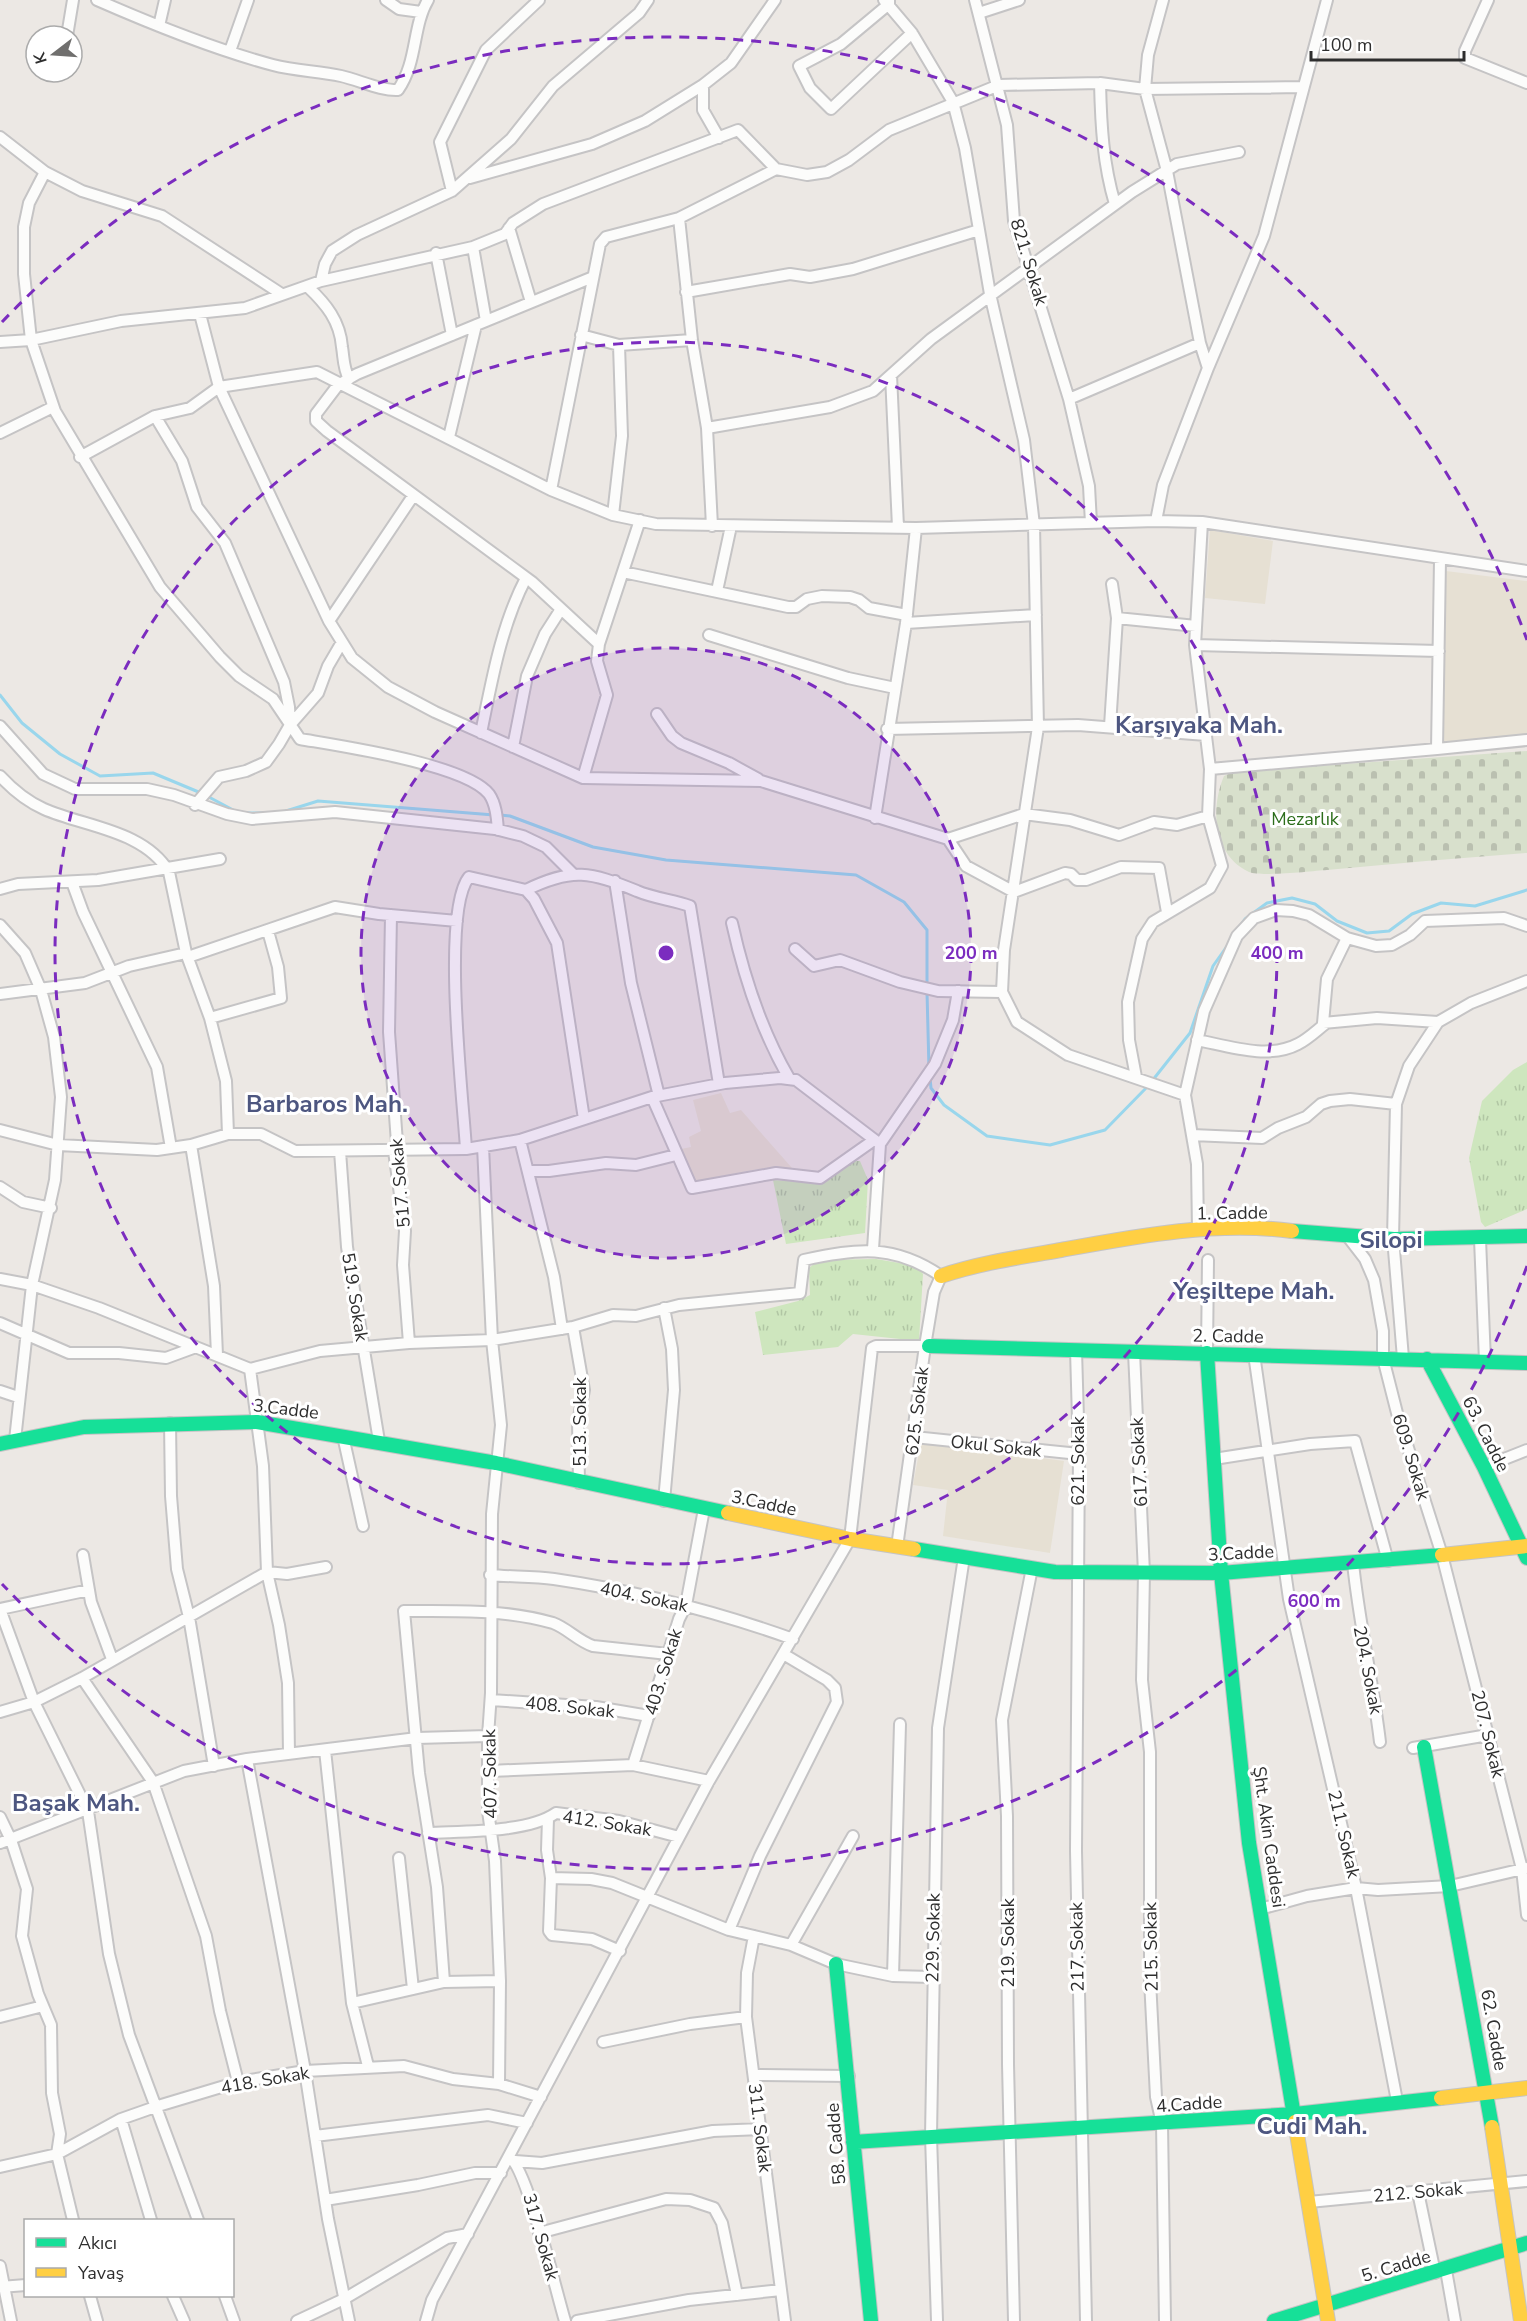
<svg xmlns="http://www.w3.org/2000/svg" width="1527" height="2321" font-family="'Nunito Sans',sans-serif">
<style>
.education{fill:#e6e0d3}
.grass{fill:url(#grass-tufts)}
.cemetery{fill:url(#cemetery-stones)}
.lines{fill:none;stroke-linecap:round;stroke-linejoin:round}
.stream{stroke:#99d6ec;stroke-width:3}
.street-casing{stroke:#c5c4c5;stroke-width:14}
.fast-casing{stroke:#c5c4c5;stroke-width:16}
.slow-casing{stroke:#c5c4c5;stroke-width:16}
.street{stroke:#fcfcfb;stroke-width:10}
.fast{stroke:#16e098;stroke-width:14}
.slow{stroke:#ffcf43;stroke-width:14}
.ring{fill:none;stroke:#7b2cbf;stroke-width:3;stroke-dasharray:10 8}
.labels{text-anchor:middle;dominant-baseline:central;stroke-width:6;stroke-linejoin:round;paint-order:stroke}
.street-label{font-size:18px;fill:#2e2e2e;stroke:#fff}
.park-label{font-size:18px;fill:#2c6e1b;stroke:#fff}
.district-label{font-size:24px;font-weight:bold;fill:#4d5680;stroke:#fff}
.centre{fill:#7b2cbf;stroke:#fff;stroke-width:3}
.ring-label{font-size:18px;text-anchor:middle;font-weight:bold;fill:#7b2cbf;stroke:#fff;stroke-width:6;stroke-linejoin:round;paint-order:stroke}
</style>
<defs>
<pattern id="grass-tufts" width="24" height="20" patternUnits="userSpaceOnUse" patternTransform="scale(1.5)"><rect width="24" height="20" fill="#cee6be"/><path d="M3 7l-1-3M5 7V3M7 7l1-3M15 17l-1-3M17 17v-4M19 17l1-3" fill="none" stroke="#b1c6a4"/></pattern>
<pattern id="cemetery-stones" width="16" height="16" patternUnits="userSpaceOnUse" patternTransform="scale(1.5)"><rect width="16" height="16" fill="#d8e0cc"/><path d="M2 7V4a2 2 0 0 1 4 0v3zM10 15v-3a2 2 0 0 1 4 0v3z" fill="#bac0b0"/></pattern>
</defs>
<rect width="100%" height="100%" fill="#ece8e4"/>
<path class="education" d="M1210,530L1273,541L1265,604L1205,598Z
M1446,571L1527,581V736L1443,742Z
M721,1093L730,1113L741,1110L792,1168L758,1169L696,1181L681,1149L691,1147L689,1137L701,1131L693,1100Z
M921,1442L1064,1461L1050,1553L943,1536L948,1490L913,1485Z"/>
<path class="grass" d="M1527,1062V1209L1485,1227L1481,1222L1469,1158L1482,1101L1513,1070Z
M855,1161H860L868,1180L865,1233L786,1244L773,1180L821,1183Z
M876,1259L917,1266L923,1274L919,1341L853,1334L838,1347L763,1355L755,1312L798,1301L810,1295L809,1268L819,1260Z"/>
<path class="cemetery" d="M1527,751V853C1460,858 1393,864 1327,870C1312,871 1261,877 1249,872C1213,855 1210,809 1224,776L1233,772Z"/>
<g class="lines">
<path class="stream" d="M0,695L22,723L60,754L100,776L153,773L201,793
M207,796L235,811
M286,811L318,801L494,815
M244,813H265
M500,815L510,816L593,847L666,860L856,875L904,902L927,930V985
M1240,926L1245,919L1267,903L1292,898L1315,904L1337,921L1367,933L1389,931L1412,914L1441,903L1475,906L1527,890
M927,992L929,1069
M930,1078L931,1088L944,1105L987,1136L1050,1145L1105,1130L1148,1086
M1152,1081L1190,1033L1213,966L1230,942"/>
<defs>
<path id="street" d="M97,0C154,25 213,49 273,65C295,71 319,71 341,76C359,80 381,91 398,90C418,61 412,27 428,0
M386,0L399,9L421,12
M884,0L912,33L953,102L965,148L990,294L1024,440L1034,525L1038,727L1004,950L1002,992L1017,1022L1068,1055L1185,1095
M889,0V4L841,44L799,66L810,88L831,109L912,33
M975,0L1007,125L1014,221L1069,399L1089,486L1091,523
M1163,0L1148,55L1145,89L1167,171L1200,343L1208,368
M1488,0L1465,51V58L1527,83
M979,13L1019,0
M159,26L165,0
M67,36L73,0
M230,51L248,0
M1100,83C1101,125 1103,164 1115,204
M0,137L45,172L82,191L162,216L280,293
M719,138L703,110V85L731,63L775,0
M45,172L29,203L24,227V274L31,340L55,411L160,587L220,657L239,676L273,699L300,739C340,746 465,764 489,794C496,804 497,818 498,830
M470,178L592,144L645,121L703,85
M452,191L440,142L486,50L539,0
M679,218L692,340L707,428L712,526
M509,228L531,302
M473,247L486,321
M436,253L452,335
M593,277L357,374L338,385L316,414V421L327,431L532,582L599,644
M321,281L325,264L332,251L357,235L452,191L511,139L553,86L639,13L648,0
M308,287C326,304 340,321 342,347C344,359 343,367 349,379
M686,292L790,274L810,277L853,269L979,230
M200,314L219,387L329,621L352,658L388,687L435,712L583,778L761,781L948,839L966,866L1014,892L1065,873L1071,874L1077,880H1086L1121,867L1159,868L1167,912
M581,335L619,345L692,340
M0,342L31,340L121,321L245,308L321,281L473,247L505,234L513,223L543,204L738,130L776,169
M891,375L898,527
M1069,399L1200,343
M155,416L182,461L197,507L225,543L284,682L289,707L290,725L279,744L266,762L246,771L219,777L195,805
M707,428L830,407L873,391L931,339L1132,192L1177,164L1239,152
M0,433L53,407
M449,437L476,325
M80,457L155,416L190,408L219,387L317,372L551,490L613,515L656,524L916,528L1156,521L1202,522L1527,571
M551,490L600,244L606,237L679,218L776,169L807,175L827,172L849,160L889,130L999,85L1100,83L1145,89L1302,87
M613,515L622,436L619,345
M1156,521L1163,485L1208,368L1264,236L1327,0
M1440,560L1437,749L1527,740
M623,572L788,607H796L807,599L822,596L850,597L859,600L869,608L907,615
M717,591L731,526
M1117,618L1196,626
M329,621L413,496
M906,623L1036,615
M709,635L848,678L895,688
M1195,645L1439,651
M657,714L672,736L681,743L729,763L758,779
M290,725L318,693L328,666L342,642
M0,726L43,774L75,789H147L174,795L227,814L252,819L335,812L495,829L523,836L546,847L572,873
M1110,726L1117,618L1112,584
M887,729L1078,725L1206,735
M481,733C492,680 501,626 526,578
M513,747L527,676L545,634L561,609
M1210,769L1437,749
M0,776C12,789 28,802 44,809C85,827 144,830 169,872L186,953L210,1018L226,1081L228,1134
M583,778L607,695L597,661L599,644L640,520
M875,818L906,623L916,528
M948,839L1024,814L1070,820L1119,835L1154,822L1177,825L1208,816
M615,881L631,983L659,1096
M72,882L83,912L157,1067L171,1148
M0,889L18,884L98,880L220,859
M526,890C573,867 590,872 637,891C653,898 673,900 690,906L719,1084
M391,915L389,1032L397,1143L394,1151L405,1231L403,1265L409,1343
M732,923C744,977 761,1030 789,1078
M0,925L25,953L41,990L54,1037L61,1097L55,1180L32,1285L15,1440
M1347,938L1327,979L1323,1023L1377,1018L1438,1022
M795,949L814,966L840,960L900,982L938,991L1002,992
M188,957L335,907L379,914L457,921
M0,994L85,983L129,966L186,953
M210,1018L281,998L278,967L268,931
M1197,1040C1228,1046 1268,1060 1298,1044C1308,1039 1316,1031 1325,1024
M1136,1077L1129,1040L1128,1002L1142,939L1153,922L1210,888L1222,866L1208,816L1210,769L1195,645L1202,522
M652,1097L692,1188L776,1173L820,1178L874,1140
M0,1130L58,1145L157,1150L191,1145
M1192,1135L1262,1138L1278,1128L1306,1117L1321,1104L1330,1101L1350,1099L1396,1104
M520,1140L554,1277L562,1329
M483,1146L492,1340L501,1425L492,1514L491,1693L488,1736V1811L495,1861L500,1981L499,2084
M466,1149C463,1098 441,911 469,877L526,890L534,899L557,943L584,1119
M340,1151L347,1247L379,1441
M528,1171H549L606,1163L636,1165L676,1155
M0,1187L23,1202L51,1208
M1198,1230L1197,1164L1185,1095L1204,1011L1237,936L1254,918L1276,910L1293,911L1309,915L1347,938L1376,946L1392,945L1410,935L1425,921L1504,918L1527,926
M1348,1237L1365,1259L1374,1280L1383,1331V1358L1397,1413L1442,1555L1522,1869L1527,1915
M1480,1239L1485,1361
M873,1249L880,1144L935,1064L953,1020L958,991
M0,1279L32,1285L99,1308L250,1369L320,1351L409,1343L492,1340L573,1327L613,1315L636,1316L679,1305L800,1293L804,1260C858,1248 894,1244 941,1276L934,1292L925,1346L897,1547
M0,1323L69,1353H119L166,1358L196,1347
M573,1327L584,1390L578,1422L579,1483
M1076,1350L1079,1454L1076,1851L1086,2321
M1134,1352L1144,1573L1142,1680L1150,1752V1980L1156,2097L1162,2124L1165,2321
M1207,1353L1208,1260
M1254,1354L1289,1599L1356,1888L1397,2101
M217,1355L214,1286L191,1145L228,1134H261L295,1151L466,1149L520,1140L652,1097L725,1083L780,1078L796,1080L880,1144
M1403,1358L1393,1238L1396,1104L1409,1066L1438,1022L1471,1003L1527,981
M250,1369L263,1466L267,1572L279,1625L288,1683L289,1754
M0,1391L18,1397
M170,1423L171,1496L177,1569L189,1617L214,1766
M343,1436L363,1526
M914,1437L1079,1454
M1214,1459L1310,1444L1355,1441L1388,1561
M1484,1467L1527,1450
M664,1501L674,1390L672,1349L664,1308
M83,1555L91,1602L112,1659
M1353,1563C1359,1623 1373,1682 1380,1742
M490,1575C511,1577 533,1576 554,1579C636,1591 715,1611 793,1639
M0,1609L34,1702L88,1811L109,1954L129,2035L198,2220
M0,1609L89,1590
M82,1678L153,1782L206,1936L220,2011L238,2082
M491,1700L596,1707L649,1716
M0,1712L34,1702L82,1678L267,1572L287,1574L326,1567
M1413,1748L1488,1735
M325,1750L352,2003L368,2066
M247,1759L305,2071L328,2219L349,2321
M633,1765L679,1619L686,1605L704,1509
M489,1771L633,1765L709,1781
M0,1817L11,1840L27,1889L22,1936L38,1994L51,2025L52,2093L60,2134L57,2154L73,2220
M548,1819L547,1850L551,1878L549,1931L552,1935L592,1939L620,1951
M428,1833C463,1831 527,1833 556,1813L619,1821L679,1837
M0,1843L184,1771L247,1759L417,1738L488,1736
M399,1858L413,1989
M551,1878L591,1879L612,1883L729,1930L791,1945L836,1964L893,1976L932,1977
M1260,1909L1307,1896L1356,1888L1378,1890L1450,1886L1527,1868
M729,1930L760,1856L837,1702L835,1688L827,1680L785,1655
M754,1936L747,1973L746,2017L785,2321
M791,1945L853,1836
M893,1976L900,1724
M444,1982L437,1887L419,1773L404,1611C454,1611 504,1609 553,1623C567,1628 578,1641 593,1646L668,1654
M352,2003L444,1982L500,1981
M0,2017L43,2006
M603,2042L690,2024L746,2017
M754,2075L849,2076
M121,2119L151,2220
M315,2136L488,2115L527,2123
M510,2158C527,2168 557,2295 565,2321
M515,2161L542,2163L713,2131L761,2129
M0,2167L57,2154L121,2119L158,2106L238,2082L305,2071L404,2066L453,2079L499,2084L541,2097
M1418,2192L1435,2273
M325,2200L418,2185L475,2173H501
M1309,2202L1527,2181
M539,2233L666,2199L690,2200L714,2208L722,2223L737,2295
M0,2266L11,2321
M1446,2270L1455,2321
M0,2287L26,2285
M90,2296L97,2321
M173,2296L184,2321
M225,2296L234,2321
M297,2321L344,2299L447,2238L468,2234
M426,2321L432,2300L709,1781L850,1539L872,1348L876,1346H929
M577,2321L689,2300L781,2290
M937,2321L931,2136L938,1728L964,1557
M1014,2321L1008,2064L1007,1816L1002,1720L1032,1568"/>
<path id="fast" d="M1292,1231L1394,1239L1527,1236
M929,1346L1527,1363
M1207,1353L1221,1573L1249,1843L1295,2122
M1427,1359L1484,1467L1527,1558
M0,1444L84,1427L257,1422L496,1463L728,1513
M914,1549L1055,1572L1221,1573L1442,1555
M1424,1747L1492,2127
M836,1964L871,2321
M853,2142L1295,2114L1441,2098
M1274,2321L1527,2243"/>
<path id="slow" d="M941,1276C980,1263 1021,1257 1061,1250C1137,1236 1215,1221 1292,1231
M728,1513L850,1539L914,1549
M1442,1555L1527,1546
M1441,2098L1527,2088
M1295,2122L1328,2321
M1492,2127L1521,2321"/>
</defs>
<use href="#street" class="street-casing"/>
<use href="#fast" class="fast-casing"/>
<use href="#slow" class="slow-casing"/>
<use href="#street" class="street"/>
<use href="#fast" class="fast"/>
<use href="#slow" class="slow"/>
</g>
<circle cx="666" cy="953" r="305" fill="#7b2cbf" fill-opacity=".12"/>
<g class="ring">
<circle cx="666" cy="953" r="305"/>
<circle cx="666" cy="953" r="611"/>
<path d="M1527 1266A916 916 0 0 1 2 1584M2 322A916 916 0 0 1 1527 640"/>
</g>
<g class="labels">
<g class="street-label">
<text transform="translate(1029 262) rotate(73)">821. Sokak</text>
<text transform="translate(400 1183) rotate(-95)">517. Sokak</text>
<text transform="translate(1232 1213) rotate(-1)">1. Cadde</text>
<text transform="translate(355 1297) rotate(81)">519. Sokak</text>
<text transform="translate(1228 1336) rotate(1)">2. Cadde</text>
<text transform="translate(286 1409) rotate(7)">3.Cadde</text>
<text transform="translate(917 1411) rotate(-83)">625. Sokak</text>
<text transform="translate(580 1422) rotate(-90)">513. Sokak</text>
<text transform="translate(1486 1434) rotate(63)">63. Cadde</text>
<text transform="translate(996 1446) rotate(6)">Okul Sokak</text>
<text transform="translate(1411 1457) rotate(73)">609. Sokak</text>
<text transform="translate(1078 1461) rotate(-90)">621. Sokak</text>
<text transform="translate(1139 1462) rotate(-93)">617. Sokak</text>
<text transform="translate(764 1503) rotate(12)">3.Cadde</text>
<text transform="translate(1241 1553) rotate(-3)">3.Cadde</text>
<text transform="translate(644 1597) rotate(12)">404. Sokak</text>
<text transform="translate(1368 1670) rotate(79)">204. Sokak</text>
<text transform="translate(663 1672) rotate(-73)">403. Sokak</text>
<text transform="translate(570 1707) rotate(6)">408. Sokak</text>
<text transform="translate(1488 1734) rotate(76)">207. Sokak</text>
<text transform="translate(490 1774) rotate(-91)">407. Sokak</text>
<text transform="translate(607 1823) rotate(9)">412. Sokak</text>
<text transform="translate(1344 1834) rotate(77)">211. Sokak</text>
<text transform="translate(1269 1837) rotate(82)">Şht. Akin Caddesi</text>
<text transform="translate(933 1938) rotate(-89)">229. Sokak</text>
<text transform="translate(1008 1943) rotate(-90)">219. Sokak</text>
<text transform="translate(1077 1947) rotate(-91)">217. Sokak</text>
<text transform="translate(1151 1947) rotate(-91)">215. Sokak</text>
<text transform="translate(1494 2030) rotate(80)">62. Cadde</text>
<text transform="translate(265 2080) rotate(-10)">418. Sokak</text>
<text transform="translate(1189 2104) rotate(-4)">4.Cadde</text>
<text transform="translate(760 2128) rotate(83)">311. Sokak</text>
<text transform="translate(836 2144) rotate(-95)">58. Cadde</text>
<text transform="translate(1418 2192) rotate(-5)">212. Sokak</text>
<text transform="translate(541 2237) rotate(74)">317. Sokak</text>
<text transform="translate(1396 2266) rotate(-17)">5. Cadde</text>
</g>
<g class="park-label">
<text x="1305" y="819">Mezarlık</text>
</g>
<g class="district-label">
<text x="1199" y="725">Karşıyaka Mah.</text>
<text x="327" y="1104">Barbaros Mah.</text>
<text x="1391" y="1240">Silopi</text>
<text x="1254" y="1291">Yeşiltepe Mah.</text>
<text x="76" y="1803">Başak Mah.</text>
<text x="1312" y="2126">Cudi Mah.</text>
</g>
</g>
<circle cx="666" cy="953" r="9" class="centre"/>
<g class="ring-label">
<text x="971" y="959">200 m</text>
<text x="1277" y="959">400 m</text>
<text x="1314" y="1607">600 m</text>
</g>
<rect x="24" y="2219" width="210" height="78" fill="#ffffff" stroke="#ababab" stroke-width="1.5"/>
<rect x="36" y="2238" width="30" height="9" fill="#16e098" stroke="#ababab" stroke-width="1.5"/>
<text x="78" y="2249" font-size="18" fill="#2e2e2e">Akıcı</text>
<rect x="36" y="2268" width="30" height="9" fill="#ffcf43" stroke="#ababab" stroke-width="1.5"/>
<text x="78" y="2279" font-size="18" fill="#2e2e2e">Yavaş</text>
<g transform="translate(54 54) rotate(253)"><circle r="28" fill="#ffffff" stroke="#ababab" stroke-width="1.5"/>
<path d="M0-4.5L10 22L0 15L-10 22Z" fill="#706f6e"/>
<text y="-9" font-size="16" font-weight="bold" text-anchor="middle" fill="#2e2e2e">K</text>
</g>
<path d="M1311 51v9h153v-9" fill="none" stroke="#2e2e2e" stroke-width="3"/>
<text x="1320" y="51" font-size="18" fill="#2e2e2e" stroke="#ffffff" stroke-width="4.5" paint-order="stroke">100 m</text>
</svg>
